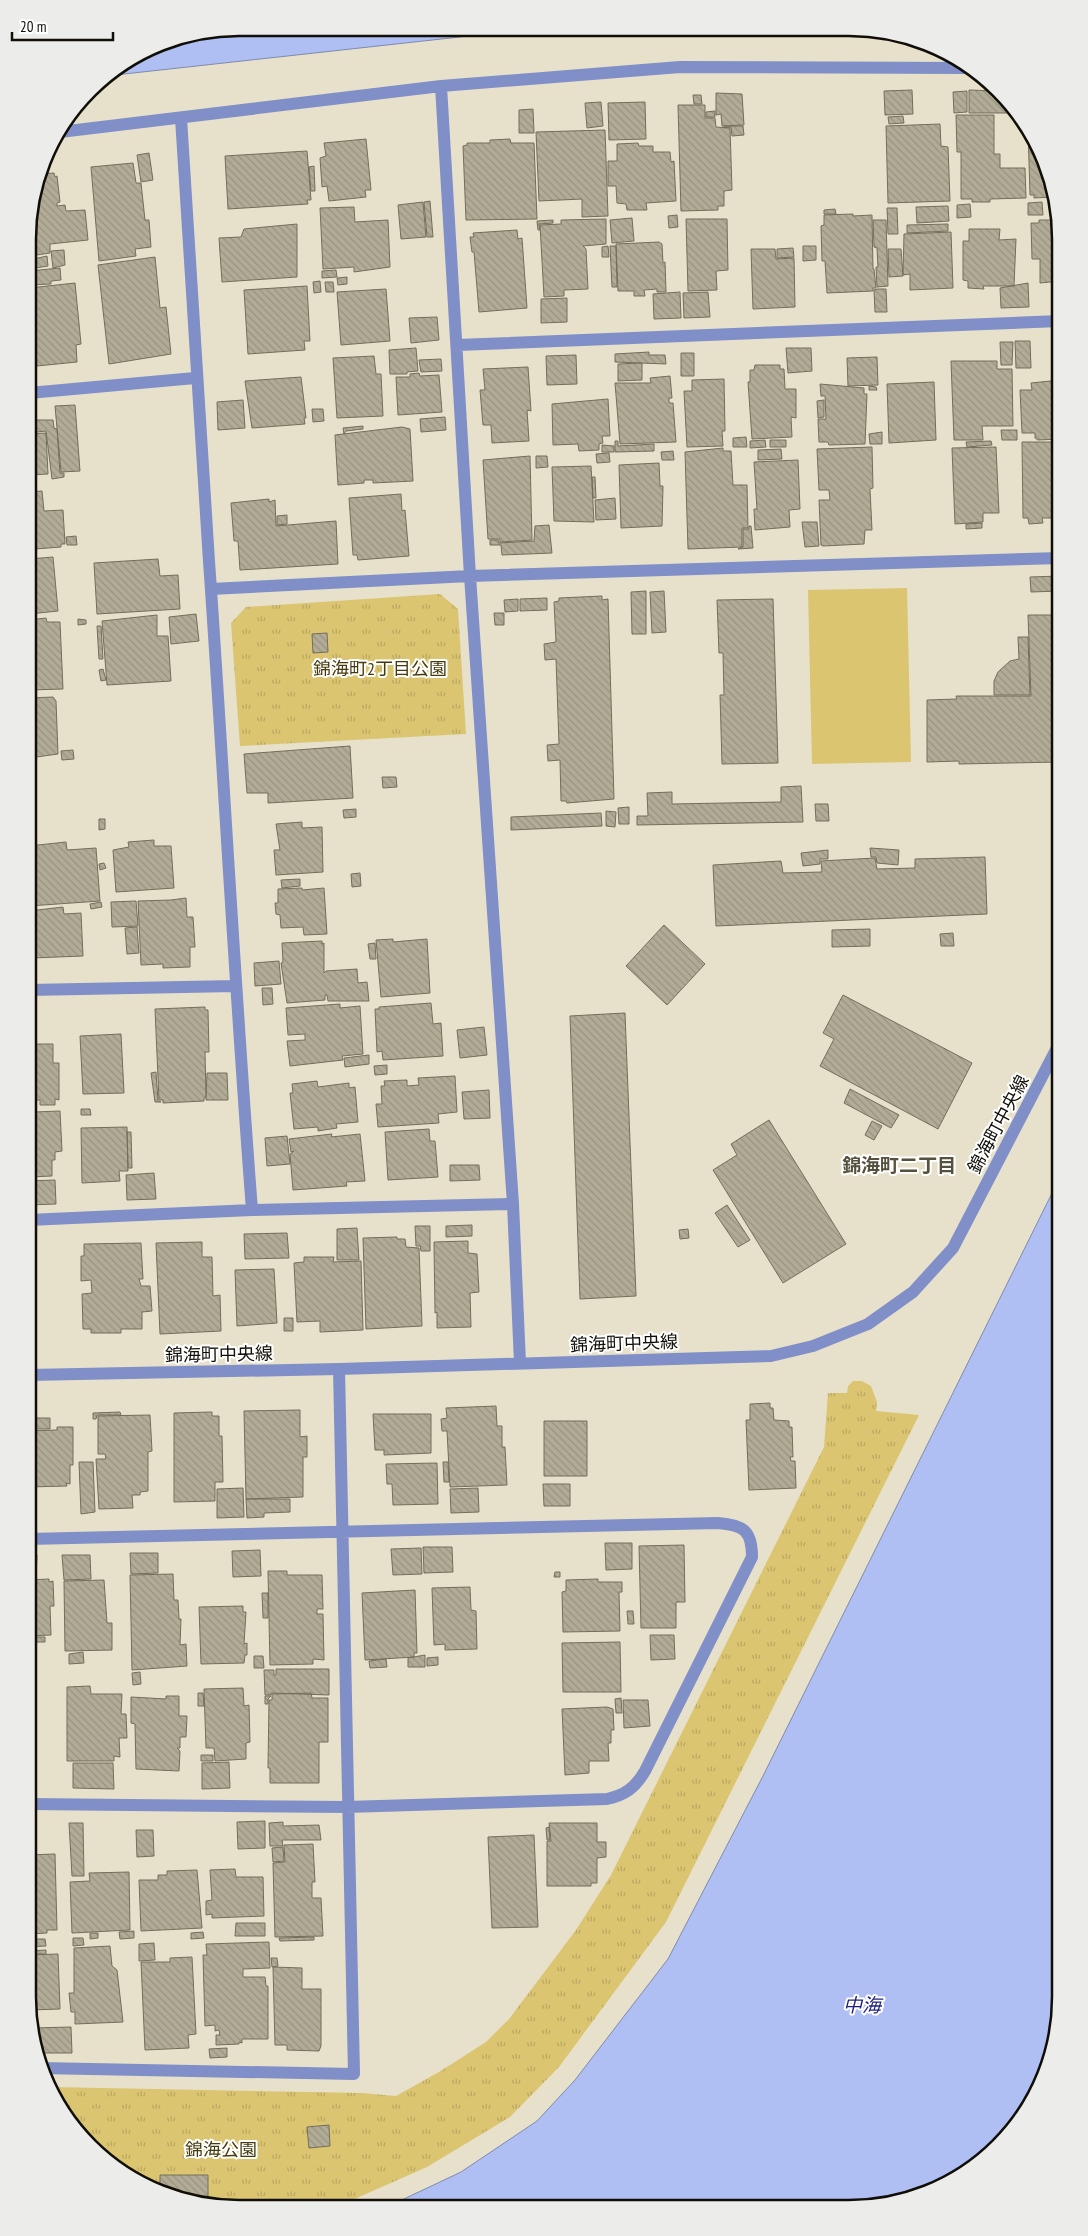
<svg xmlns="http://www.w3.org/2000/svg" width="1088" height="2236" font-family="'PT Sans Narrow','Noto Sans JP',sans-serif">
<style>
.green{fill:#dbc571}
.park{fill:url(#park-tufts)}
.water{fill:#afbff4;stroke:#7f8aad}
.building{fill:url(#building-back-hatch);stroke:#736e5a}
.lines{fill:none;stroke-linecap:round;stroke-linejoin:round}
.minor{stroke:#808fc7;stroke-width:12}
.tertiary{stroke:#808fc7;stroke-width:12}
.labels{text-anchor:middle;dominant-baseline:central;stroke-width:4;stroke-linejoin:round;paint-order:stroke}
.park-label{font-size:18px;fill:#463a0d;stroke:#fff}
.street-label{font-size:18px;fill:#100e07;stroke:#fff}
.neighbourhood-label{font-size:19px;font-weight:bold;fill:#56513e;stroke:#fff}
.water-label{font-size:19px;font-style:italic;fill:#1c1e80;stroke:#fff}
.rim{fill:none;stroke:#100e07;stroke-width:2.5}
</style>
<defs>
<pattern id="park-tufts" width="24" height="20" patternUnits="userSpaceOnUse" patternTransform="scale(1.25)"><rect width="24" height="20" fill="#dbc571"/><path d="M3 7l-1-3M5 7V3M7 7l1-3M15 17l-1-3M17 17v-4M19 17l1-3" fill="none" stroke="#bba860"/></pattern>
<pattern id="building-back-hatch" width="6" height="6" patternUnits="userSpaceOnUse" patternTransform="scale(1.25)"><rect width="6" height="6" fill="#b2ac97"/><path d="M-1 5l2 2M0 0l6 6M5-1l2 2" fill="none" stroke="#989381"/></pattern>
</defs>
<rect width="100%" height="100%" fill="#e7e1cb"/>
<path class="green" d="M907,588L911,762L812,764L808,590Z"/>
<path class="park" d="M440,594L458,609L466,734L240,746L231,623L246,607Z
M853,1381H862L871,1386L877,1402L876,1411L919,1415L666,1922L559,2067L510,2117L427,2167L350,2201L323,2207H211L146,2187L100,2156L63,2115L50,2087L362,2093L396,2096L439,2072L486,2042L509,2019L576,1930L611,1875L824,1447L828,1393H847L848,1386Z"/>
<path class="water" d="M239,28L532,29L106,76L159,44Z
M1060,1177V2011L1044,2077L1017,2126L967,2173L916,2197L849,2208L387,2207L461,2172L537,2121L575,2080L668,1959L763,1776Z"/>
<path class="building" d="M912,90L913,114L885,115L884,91Z
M969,90L998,91L1009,104V113H969Z
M967,91V112L954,113L953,92Z
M716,93L742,94L744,125L722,126L721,114L716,115Z
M693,95H701L702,104H694Z
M601,102L603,126L587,128L585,103Z
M645,102L646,139L609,140L608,103Z
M678,105H705V118H715L716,127L730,128L732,190L724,191V206H718V210L681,211Z
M533,109L534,133H519V110Z
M715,111V117H706V112Z
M956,115H994V154H1000V168H1025L1026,198L990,199V202H972V199H961V152H957Z
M903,116L904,123L889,124L888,117Z
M940,124L941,146L948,147L950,201L888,203L886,126Z
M724,126H743L744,135L732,136L731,127L724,128Z
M1028,129L1049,172L1054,197L1034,198V195H1030Z
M605,130L608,216L582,217V199L539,201L536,132Z
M366,139L371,190H365L366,197L329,201L327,186L322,187L320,158L326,156L324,143Z
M510,139L511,143H534L537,219L466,220L463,146L467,145V143H490V140Z
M638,143L639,146H653V152H670L671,162L674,161L676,201L646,203L647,210H627L626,204L617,203L616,186H608V161H617V144Z
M307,151L311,200H307L308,204L228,209L225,156Z
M149,153L153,180L141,182L137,155Z
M133,163L136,183H141L145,220H149L151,247L135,249L136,256L99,261L91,167Z
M314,166L315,191H311L309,167Z
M54,173L55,177L57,176L60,202L57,203V206L65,205L66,211L85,210L88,240L50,244V253L30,256L29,212L41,174Z
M430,201L433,237H427L424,202Z
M423,202L426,237L401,239L398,205Z
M1042,202L1043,215H1028V203Z
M970,204L971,217L957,218V205Z
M948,206L949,221L917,223L916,207Z
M354,207L355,222L388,220L390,267L354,272V267L323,269L320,208Z
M887,208H897L898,234H888Z
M835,209L836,214H824V210Z
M853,214V216L872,215L873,269H874L876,288H873V291L827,293L825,261H822L821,226L824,225V215Z
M677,215L678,227L669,228L668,216Z
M632,218L634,241L612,243L610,220Z
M606,219V244L583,246L586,249L588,289L564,290V296L544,297L540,225L561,224V220Z
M686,219H727L728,270L716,271L717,290L688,291Z
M553,220V223L539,224L540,230H538L537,221Z
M873,220H886L888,286L877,287L876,267H878L877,248L874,247Z
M1039,220H1057L1060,239V281L1040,283V259H1032L1031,223H1039Z
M297,224V277L222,282L219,238L241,237L244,229Z
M948,224V231L907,233V225Z
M969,229H1000L999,240L1016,239L1014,286H983L984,289L968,288V281L963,280V241H969Z
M517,230L518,239L522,238L527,308L479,312L474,252H472L470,237H474L473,233Z
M951,232L953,288L910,290V274L903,275L904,234Z
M659,242L662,244L663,263L665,262L666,292H657V289L644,290L645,296H634V291H618L616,244Z
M608,246L609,257H602V247Z
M610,246H616L617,287H612Z
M803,246H816V260L803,261Z
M793,248L794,257L777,258V249Z
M751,249H775L776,259L794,258L795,307L753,309Z
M888,249H901L903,276L889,277Z
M64,250L65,265L53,268L51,251Z
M47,256L48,266L29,269V260Z
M155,257L160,308L166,307L171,354L109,364L98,265Z
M60,268L61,280L51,281V284L29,285V271Z
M336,270L337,277L322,278V271Z
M347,277V284L338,285L337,278Z
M320,281L321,292L314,293L313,282Z
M325,282H333L334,292H326Z
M75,283L81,344L76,345L77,362L37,366L29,288Z
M1028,283L1029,307L1001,308L1000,288Z
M1058,283H1060V297H1059Z
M307,286L310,341H304L305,350L248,354L244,290Z
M386,289L390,341L341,345L337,292Z
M877,289H886L887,312H875L874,290Z
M680,292L681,318L654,319L653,294Z
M708,292L710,317L684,318L683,293Z
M567,298V322L541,323V299Z
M437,317L439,340L411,343L409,318Z
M1015,341H1030L1031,368H1016Z
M1000,342H1013L1012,365H1001Z
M416,348L418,371L407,372V374H390L389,350Z
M786,348H811L812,371L788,373Z
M649,352V355H665L666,364L615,362V354Z
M681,353H694V376H681Z
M576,355L577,384L547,385L546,356Z
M374,356L376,374H381L383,416L337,418L333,358Z
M877,357L878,385L848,386L847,358Z
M441,359L442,371L421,372L419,360Z
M951,361H997V369H1012L1013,426H982L983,440H954Z
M642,363V380L618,381V364Z
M755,365H780V369H784L785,389H796V418L791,417L792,437L752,439L748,382H750V370H754Z
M528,367L531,411L527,410L529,441L492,443L491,425H483L480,390H485L483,369Z
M419,373L420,376L439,375L442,412L398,415L396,377H410V374Z
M670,376L672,398H669V403H673L676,442L620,444L615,383H651L650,378Z
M301,377L306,418H304L305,424L252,428L245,381Z
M724,379L725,431H722L723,446L687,447L684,391H692V380Z
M1060,380V439L1038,440L1035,438V433H1022L1020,390H1032L1031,383Z
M934,382L936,440L889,443L887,384Z
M820,384L864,388V394H867L865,444L829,445L828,442H819L818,419H826L825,396H821Z
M869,386L876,387L877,390H869Z
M608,399L610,436H602L603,443L599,444V450L579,451L578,444L553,445L552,404Z
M243,400L245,428L218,430L217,402Z
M824,400V417L818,418L817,401Z
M75,405L80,471L61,472L55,406Z
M312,409H323L324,421L313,422Z
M445,417L446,430L421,432L420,419Z
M29,420H53L54,428L57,429L60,473H64V477L52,479L46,431L29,433Z
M363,426V429L346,431L344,434L343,428Z
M402,427L410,429L413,481L373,483V480H364V483L338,485L335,435Z
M1001,430H1017V440H1002Z
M882,432V444H870L869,434Z
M46,433L48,474L29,475V434Z
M746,437L747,447H733V438Z
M765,440L766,447L750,448V441Z
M770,440H786V447H770Z
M615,441H618V446L654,444V451L615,452Z
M991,441L992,445L967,447L966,442Z
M1022,442H1060V518H1042L1043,523L1029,524L1028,518H1023Z
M602,445L614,446V452H602Z
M872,447L873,488L870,489L872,530H865L864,544L823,546L821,545L819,500H830L829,490H819L817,449Z
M996,447L999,513H983V522L955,524L952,448Z
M723,448V451H731L733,485H747L748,528H742V547L688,549L685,452Z
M781,449L782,459L758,460V450Z
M673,451L674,460H662L661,452Z
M609,453L610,462L597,463L596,454Z
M530,456L532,540L500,542V539H488L483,460Z
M536,456H547L548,467L536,468Z
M798,460L800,509L789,510L790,527L755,530L754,509H757L754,462Z
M659,463L660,486H663L662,526L621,528L619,465Z
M591,466L594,522L554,521L552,467Z
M592,477H595L596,498H593Z
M42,491L44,511L63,510L65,544H61V547L35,549V546H29V492Z
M401,494L402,511L405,510L409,556L358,560L357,555H353L349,498Z
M615,498L616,519L596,520L595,500Z
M269,499V502L275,500L276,526L336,521L338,564L240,570L238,541H234L231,503Z
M287,515V524L277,525V516Z
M802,522H817L819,546L805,547Z
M982,523V528L966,529V524Z
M549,525L552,553L502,555L501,545H490V540H498L499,543L534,541L535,526Z
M749,526H751L753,548L738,549L743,547V529H749Z
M76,536L77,545H67L66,537Z
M53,557L58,611L29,614V559Z
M158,559L160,576L178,575L180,609L97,614L94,563Z
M1060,576V591L1031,592L1030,577Z
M646,591V634H632L631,592Z
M664,591L666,632L652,633L650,592Z
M602,596V600L608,599L614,799L567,803L566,801H561L560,760L548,761L547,745L559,744L556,659L545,660L544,644L556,642L554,602L559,601V598Z
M547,598V610L520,611V599Z
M518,599V611L505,612L504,600Z
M773,599L778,763L722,764L720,695H724L723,653H719L717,600Z
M494,613H504V625H495Z
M196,614L199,641L171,644L169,617Z
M157,615V636H168L171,681L107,685L102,621Z
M1028,615H1060V762L959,764V761L927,762V700L957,699L956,696H1031Z
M46,618L47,622H60L63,689L29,690V620Z
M78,619L86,620V624L78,625Z
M97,626H101L103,659H99Z
M327,633L328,652L313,653L312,634Z
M1018,637H1028L1030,695H994V681L998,672L1010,661L1019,659Z
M103,669L106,680L101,681L99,670Z
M53,697L56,701L58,754L29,758V698Z
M350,746L353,798L268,803V793H247L244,754Z
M73,750L74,759L62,760L61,751Z
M382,777H396L397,787L383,788Z
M801,786L803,822L637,825V816H648L647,793L672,792V804L781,802V787Z
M815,804H828L829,821H816Z
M629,807V824H619L618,808Z
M356,809V817L344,818L343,810Z
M606,811L616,812L615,827L606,826Z
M601,813L602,826L511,830V817Z
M99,819H105V829L99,830Z
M302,822V828L322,827L323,872L276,875L274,850H280L276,824Z
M154,840V846H171L174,888L116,892L113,850L129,847L128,842Z
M66,842L67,850L96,848L100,901L29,906V846Z
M870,848L899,850L898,865L877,863L876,857H871Z
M828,850V859H820V864L803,866L801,853Z
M985,857L987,914L716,926L713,865L781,861L783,873L822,872L821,861L875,858L877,869L915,868V859Z
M104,863L106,868L100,870L99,864Z
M360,873L361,886L352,887L351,874Z
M300,879V886L282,888L281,880Z
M302,888V890L324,888L327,934L304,935L303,927L281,928L280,915L276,914L275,903H278V889Z
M186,898L187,917H193L195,947H190V967L163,968V964L141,965L138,901L171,900Z
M136,901L138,926L112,927L111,902Z
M101,902L102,907L91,909L90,904Z
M63,907L64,914L81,913L83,956L32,958V955H29V911Z
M664,925L705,964L667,1005L626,966Z
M137,927L139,953L127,954L125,928Z
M870,929V946L832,947V930Z
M953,933L954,946H941L940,934Z
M393,939V942L427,939L430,993L381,997L376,940Z
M322,941V944L324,943V973L326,971L357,969L358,983L367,982L369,1001H328L327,995H325V1000L287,1003L281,963L283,962L282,943Z
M375,943L376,959H370L368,944Z
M279,961L281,984L255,986L254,963Z
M262,988H272L273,1004L263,1005Z
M843,995L972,1063L938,1129L820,1066L834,1039L823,1033Z
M431,1003L433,1024L441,1023L443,1056L383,1060L382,1051L377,1052L375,1009H379V1007Z
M340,1004V1008L360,1006L363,1054L342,1056L343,1060L290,1066L287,1041L305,1040V1034L288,1035L286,1008Z
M205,1007V1010H208L209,1052H205L206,1097L204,1098V1101L163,1103V1100H159L155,1009Z
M625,1013L636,1296L580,1299L570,1016Z
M28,1019H32V1044H53V1063H59V1100L55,1099V1105H40V1100H28Z
M484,1027L487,1055L460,1058L457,1030Z
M121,1034L124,1093L83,1094L80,1036Z
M369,1055V1064L345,1067L344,1058Z
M387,1065V1074L375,1075L374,1066Z
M156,1072L158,1101L161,1102H155L151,1073Z
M207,1073H227L228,1100H206Z
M455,1076L457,1112L438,1114L439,1123L378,1127L376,1104H382L381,1086H385L384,1081L407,1080V1086L419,1085L418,1078Z
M317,1081L318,1087L349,1083V1088L355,1087L358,1122L336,1124L337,1128L318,1131V1127L294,1129L290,1093H293L292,1084Z
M850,1089L899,1115L891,1128L844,1103Z
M489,1090L490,1118L464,1119L462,1092Z
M81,1109H90L91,1115H81Z
M60,1111L62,1151L55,1152V1160H52V1176L28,1177V1114H34V1112Z
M769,1120L846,1244L783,1283L713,1170L737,1155L731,1144Z
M872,1121L882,1126L874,1140L865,1135Z
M127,1127L128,1171H119L120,1181L82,1183L81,1128Z
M429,1129L430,1141H435L438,1177L388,1180L385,1132Z
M127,1132H131L132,1168H128Z
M332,1134L331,1137L360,1134L365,1181L346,1182L347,1186L293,1190L290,1154L294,1151L291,1152L289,1139Z
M287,1136L290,1164L267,1166L265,1138Z
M450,1165H479L480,1180L450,1181Z
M154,1173L156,1199L127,1200L126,1175Z
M55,1180L56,1204L28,1205V1181Z
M727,1205L750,1240L738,1247L715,1213Z
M472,1225V1236L446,1237V1226Z
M415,1226H430V1251H421L420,1246H416Z
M357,1228L359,1260H337V1229Z
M688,1229L689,1238L680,1239L679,1230Z
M287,1233L289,1258L245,1259L244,1234Z
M397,1237V1239H405L406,1247L419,1248L422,1326L366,1329L363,1238Z
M468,1241V1253L477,1254L479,1292L470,1293L471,1327L437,1328V1312L435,1313L434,1242Z
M202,1242V1257H212L213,1296L220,1295L221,1331L160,1334L156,1243Z
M141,1243L143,1279H139L141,1286H150L152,1311L142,1312V1329H121V1333H91V1329H83L82,1294L92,1293L91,1280L81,1281V1256H84V1244Z
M304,1257H334L333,1262L361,1261L363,1330L320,1332V1321L297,1322L294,1263L304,1262Z
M274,1269L277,1323L237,1326L235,1270Z
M284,1318H293V1331H284Z
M770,1403V1408H773L774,1420L789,1421V1427H792L793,1457H790L791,1461H795L796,1488L749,1490L746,1420H750V1404Z
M496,1406L497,1426H502V1447H505L507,1485L450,1487L447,1431H442L441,1419L447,1418L446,1408Z
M300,1410V1437L307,1436V1457H303V1497L246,1499L244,1411Z
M120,1412L121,1415H97L96,1419H93V1413Z
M212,1412V1416H219V1436H222L223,1482H215V1501L174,1502V1413Z
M373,1414H431V1453L384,1455V1450H375Z
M150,1415L152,1451L148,1452V1491L140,1492V1495H132L133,1508L99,1509L96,1459H106L105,1454H98V1416Z
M28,1418H50V1429H28Z
M544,1421H587V1476H544Z
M57,1427H73V1465H70V1484L66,1483L67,1486L28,1487V1431L57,1430Z
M79,1462H93L95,1512L81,1514Z
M443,1462H448L449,1482H444Z
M437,1463L438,1504L393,1505L392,1484H387L386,1464Z
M543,1484H570V1506H544Z
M243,1488L244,1517L217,1518V1489Z
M478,1488L479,1512L451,1513L450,1489Z
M246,1499H290V1512L264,1513V1517L247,1518Z
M605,1543H632V1569L606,1570Z
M684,1545L685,1602H676V1628H641L639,1546Z
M423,1547H452L453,1572L424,1573Z
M421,1548L422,1574L393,1575L391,1549Z
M260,1550L261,1576L233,1577L232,1551Z
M130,1553H158V1573L131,1574Z
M37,1555L36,1578H28V1556Z
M62,1555H90L91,1579L64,1580Z
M268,1571H287V1575H322L323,1609H317V1614H323L324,1660L313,1659V1664L270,1665Z
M555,1572H560V1577H554Z
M173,1574L174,1600H178L179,1619H181L180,1645L186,1644L187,1666L132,1670L130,1575Z
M49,1579V1582L53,1581L54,1606H50L51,1635L28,1636V1580Z
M598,1579V1582H622V1592H619L620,1631L563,1632L562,1592L566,1591V1580Z
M104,1580L107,1623H112V1650L65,1651L64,1581Z
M470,1587L471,1610L476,1611L477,1649L445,1650V1644L434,1645L432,1588Z
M415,1590L417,1653H414V1657L365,1660L362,1593Z
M262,1593H268V1618H263Z
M243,1606V1612H246L244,1644L247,1643V1655H245L244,1663L201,1664L199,1607Z
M627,1611H633L634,1624H628Z
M650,1635H674L675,1659L651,1660Z
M35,1637H45V1642H35Z
M620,1642L621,1692H563L562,1643Z
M83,1652L84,1663L69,1664V1654Z
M425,1655V1667H408V1658Z
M254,1656H263L264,1668H254Z
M438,1657V1665L427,1666V1658Z
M386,1659L387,1667L370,1668L369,1661Z
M276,1669H329V1695L271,1693V1695H265L264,1670H274V1675H276Z
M140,1672L141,1684L133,1685L132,1673Z
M90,1686L91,1694H122L121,1714H126L127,1738H119L120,1757L114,1756V1761H67V1687Z
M243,1688L244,1706L249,1705L250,1742L246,1743V1759L215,1761L214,1748H206L204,1689Z
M198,1693H203L204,1706H198Z
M311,1693L312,1698H328V1742H319V1783H270V1768H268L269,1700H272V1694Z
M166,1696H179V1716H187L186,1737H180V1748H177L180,1751L179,1771L136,1769L135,1724L131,1723V1697L166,1699Z
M265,1696H271L268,1699V1704H265Z
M621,1698L622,1713H616L615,1699Z
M623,1700H648L650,1726L624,1728Z
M607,1707L613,1709L614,1730H611V1743H608L609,1761H589V1773L565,1775L562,1709Z
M201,1755H213V1761H201Z
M229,1762L230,1788L202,1789V1763Z
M73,1763H113L114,1789L73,1788Z
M265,1821V1848L238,1849L237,1822Z
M283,1822V1826L319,1825L321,1840H282L283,1846H270L269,1823Z
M69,1823H83L84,1876H72Z
M549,1823H597V1842H606V1857L597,1858V1883H591V1886H547V1841H551Z
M549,1827L550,1840H547L546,1828Z
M136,1830H153L154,1856L137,1857Z
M534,1835L538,1927L492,1928L488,1837Z
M313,1844L315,1882H312V1898H321L323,1936L275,1937L273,1863L285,1862L284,1845Z
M283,1847L284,1861L273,1862L272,1848Z
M55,1854L57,1930H47V1933L28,1934V1855Z
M235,1869L236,1877H263L264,1916L212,1918V1914L206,1915V1901L212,1900L210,1870Z
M197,1870L202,1928L141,1931L139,1880H158V1875H167V1871Z
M129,1872L130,1930L72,1933L70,1882L90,1881L89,1873Z
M236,1923H265V1936H235Z
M134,1931V1938L120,1939L119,1932Z
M203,1932L204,1938L191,1939V1933Z
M90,1933H98V1938L90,1939Z
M314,1937V1940L280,1941L279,1938Z
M73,1938H83L84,1945L73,1946Z
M28,1939H45L46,1946L28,1947Z
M269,1942L270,1968L243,1969V1977H265L266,1986H268V2039H242V2043L239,2042V2044L216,2045V2035H220L219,2030L215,2031V2025L205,2026L203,1955H207L206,1944Z
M154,1943L155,1960L139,1961V1944Z
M110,1946L112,1966L117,1970L123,2022L75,2024V2012H71L69,1993H74V1948Z
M46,1950V1954H28V1951Z
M58,1954L60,2009L30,2010L28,1955Z
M192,1957L196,2034L188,2035L189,2048L145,2050L141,1962H170V1958Z
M271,1958H277L278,1966L272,1967Z
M273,1967L302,1968V1989H321V2046L319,2051L287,2050V2045H275Z
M71,2027L72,2053H37L33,2028Z
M227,2048V2057L210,2058L209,2049Z
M329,2125L330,2146L309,2148L307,2127Z
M160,2175H208V2204L160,2191Z"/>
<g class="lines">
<path class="minor" d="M441,86L470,576L513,1204L520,1363
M181,118C190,276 200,433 211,590C225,797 236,1004 252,1210
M60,132L441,86L680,67L970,68
M457,345L1060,321
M29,393L195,378
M211,589L470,576L1060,558
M29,990L235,986
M28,1220L252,1210L513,1204
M28,1804L347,1807L607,1799C625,1795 635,1788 645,1771L752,1557C752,1531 744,1525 718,1523L28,1539
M40,2068L354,2074L339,1369"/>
<path class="tertiary" d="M28,1375L339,1369L771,1356L813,1346L868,1324L913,1292L953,1248L1060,1042"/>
</g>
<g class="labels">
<g class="park-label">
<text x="380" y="668">錦海町2丁目公園</text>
<text x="221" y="2149">錦海公園</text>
</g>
<g class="street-label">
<text transform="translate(998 1124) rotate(-62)">錦海町中央線</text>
<text transform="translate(624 1343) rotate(-2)">錦海町中央線</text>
<text transform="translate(219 1354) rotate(-1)">錦海町中央線</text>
</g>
<g class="neighbourhood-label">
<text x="899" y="1165">錦海町二丁目</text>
</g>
<g class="water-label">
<text x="862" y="2005">中海</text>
</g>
</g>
<path d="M0 0H1088V2236H0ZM239 36H849A203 203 0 0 1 1052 239V1997A203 203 0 0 1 849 2200H239A203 203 0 0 1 36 1997V239A203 203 0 0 1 239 36Z" fill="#ececeb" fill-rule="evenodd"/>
<path class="rim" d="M239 36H849A203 203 0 0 1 1052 239V1997A203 203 0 0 1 849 2200H239A203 203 0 0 1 36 1997V239A203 203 0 0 1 239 36Z"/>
<path d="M12 32v8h101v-8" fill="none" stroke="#100e07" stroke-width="2.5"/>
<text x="20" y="32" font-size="15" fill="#100e07" stroke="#ffffff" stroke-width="4" paint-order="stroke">20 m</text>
</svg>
